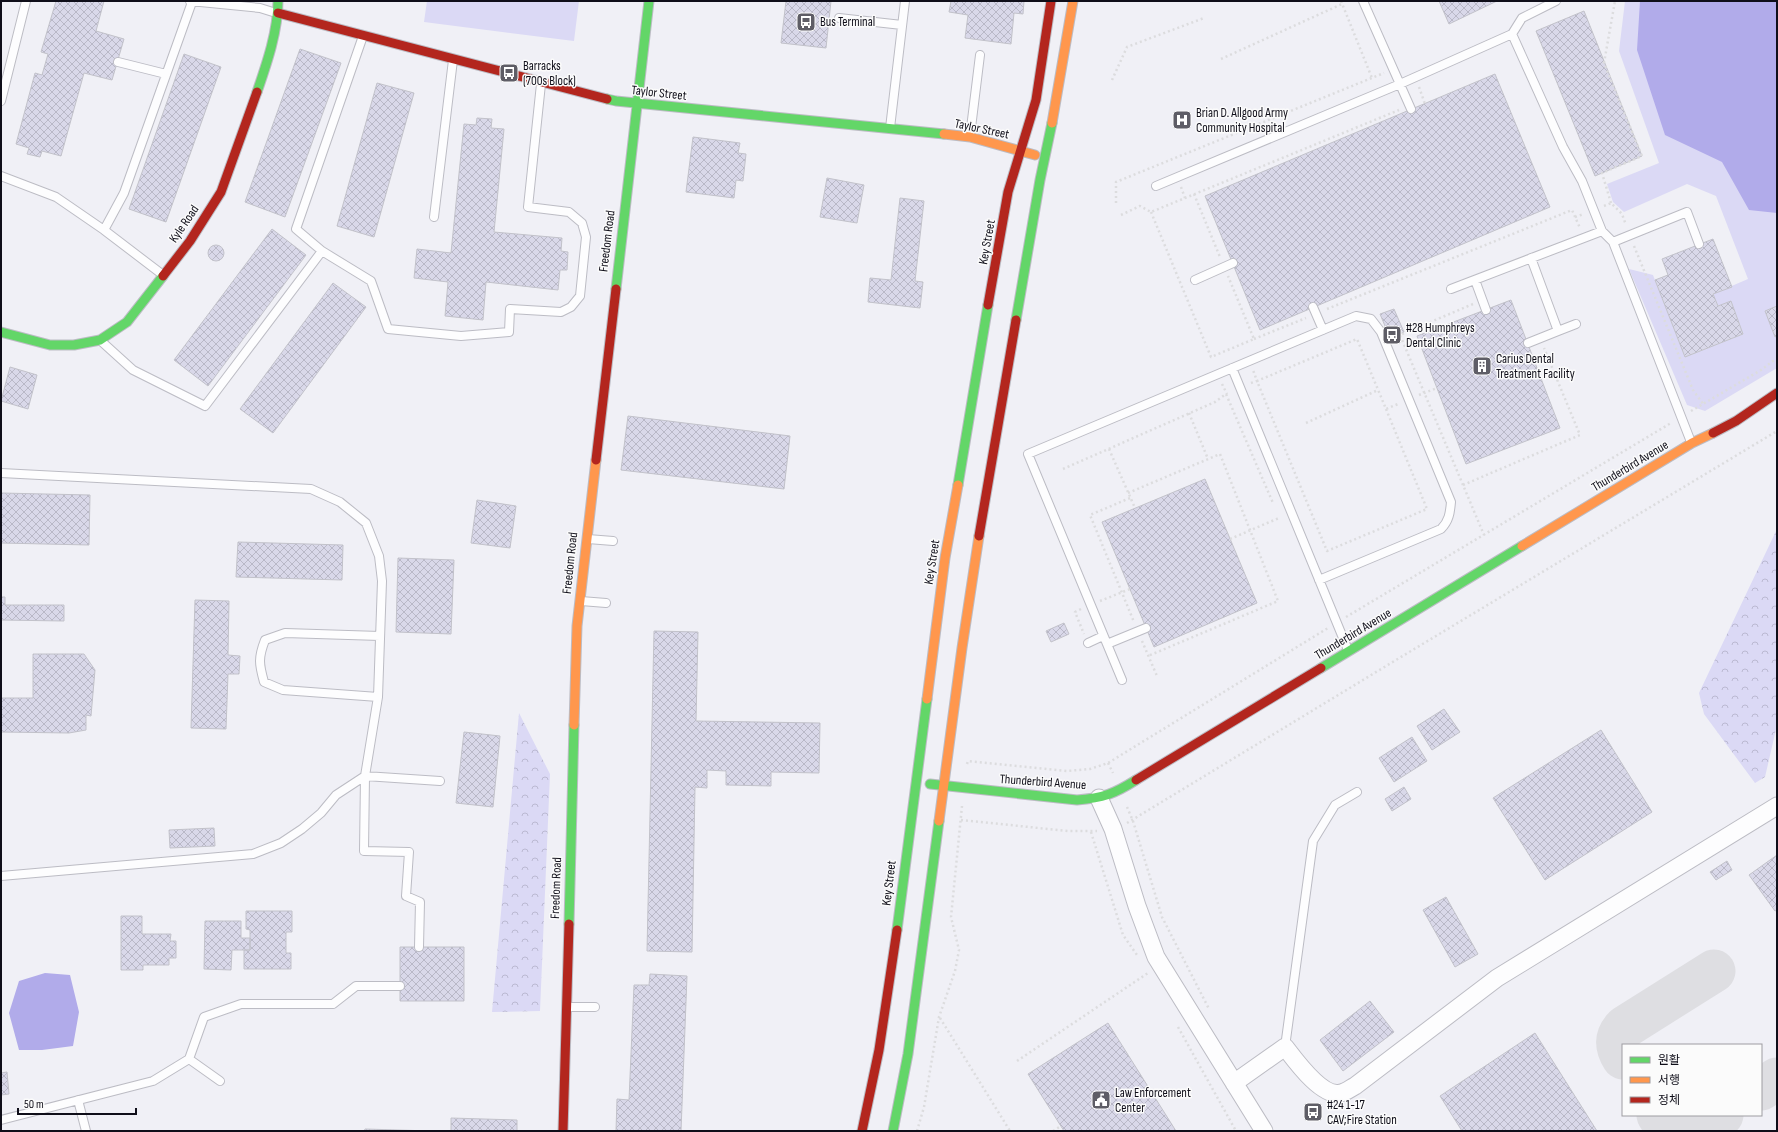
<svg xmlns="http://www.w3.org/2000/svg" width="1778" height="1132" font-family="'Sofia Sans Condensed','Noto Sans KR',sans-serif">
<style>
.grass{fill:#dbd9f5}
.forest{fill:url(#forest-crowns)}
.water{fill:#b1abea}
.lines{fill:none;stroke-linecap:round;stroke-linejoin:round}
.taxiway{stroke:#dedee2;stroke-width:43}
.building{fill:url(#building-cross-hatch);stroke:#c2c2ca}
.lane-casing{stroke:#bcbcc4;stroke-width:10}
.street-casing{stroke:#bcbcc4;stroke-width:19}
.fast-casing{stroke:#bcbcc4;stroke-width:11}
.slow-casing{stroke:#bcbcc4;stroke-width:11}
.jam-casing{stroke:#bcbcc4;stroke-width:11}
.path{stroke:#dcdcde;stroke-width:2.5;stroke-dasharray:2 3;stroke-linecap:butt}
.lane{stroke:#fdfdfe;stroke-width:8}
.street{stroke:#fdfdfe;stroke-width:17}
.fast{stroke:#63d668;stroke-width:9}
.slow{stroke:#ff974d;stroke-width:9}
.jam{stroke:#b3261e;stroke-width:9}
.labels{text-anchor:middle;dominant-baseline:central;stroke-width:3;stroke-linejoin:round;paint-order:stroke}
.poi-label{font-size:13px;fill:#0f0e19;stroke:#fbfbfb;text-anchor:start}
.street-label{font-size:13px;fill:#0f0e19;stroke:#fbfbfb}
</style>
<defs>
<pattern id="forest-crowns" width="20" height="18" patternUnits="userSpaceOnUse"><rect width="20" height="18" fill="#dbd9f5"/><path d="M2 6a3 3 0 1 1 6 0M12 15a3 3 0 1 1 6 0" fill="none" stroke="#bbb9d1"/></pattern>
<pattern id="building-cross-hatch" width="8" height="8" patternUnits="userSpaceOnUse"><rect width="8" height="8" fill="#d9d8e9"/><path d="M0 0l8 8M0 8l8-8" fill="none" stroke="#b9b8c7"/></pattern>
</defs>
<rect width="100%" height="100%" fill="#f0f0f6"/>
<path class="grass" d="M427,1H579L574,41L424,22Z
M1625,1H1777V368L1705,411L1687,405L1629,269L1653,275L1685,357L1743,334L1731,302L1718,306L1713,294L1748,279L1716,196L1687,184L1624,212L1613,202L1607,184L1659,163L1619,51Z"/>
<path class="forest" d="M1777,529V725L1765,777L1755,783L1704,714L1699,693Z
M519,713L550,774L540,1011L492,1012Z"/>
<path class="water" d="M1640,1H1777V213L1749,210L1722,162L1665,135L1637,50Z
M45,973L70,975L79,1012L73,1046L42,1050H19L9,1013L19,981Z"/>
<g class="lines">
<path class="taxiway" d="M1623,1058C1616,1047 1615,1037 1625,1027L1714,971
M1761,1089L1777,1079
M1658,1115L1668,1131
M1697,1131L1722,1115"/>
</g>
<path class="building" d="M56,1H104L96,31L124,39L112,80L84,73L61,156L42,151L40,157L27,154L29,148L16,144L35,73L42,75L48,54L41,52Z
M786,1H831L826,48L781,43Z
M951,1H1024L1023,14L1014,13L1011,44L965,38L968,15L949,12Z
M1439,1H1497L1449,24Z
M1584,11L1642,156L1595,176L1536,31Z
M300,49L341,63L285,217L245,202Z
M184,54L221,67L166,222L129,209Z
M1495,74L1550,207L1260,330L1205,196Z
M377,83L414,93L374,237L337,226Z
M477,118L492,119L491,128L504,129L494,232L562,238L561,251L568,252L567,270H560L558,290L486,282L483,320L445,316L448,282L414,278L417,249L451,253L464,124L476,125Z
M693,137L740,143L738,153L746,154L743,181L736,180L734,198L686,192Z
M827,178L864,185L857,223L820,217Z
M900,198L924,201L915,281L923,282L920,308L868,302L870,278L891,280Z
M272,229L306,255L208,386L174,360Z
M1713,239L1732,287L1713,294L1718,306L1731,301L1743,334L1685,357L1655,280L1668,275L1662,259Z
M208 253a8 8 0 1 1 16 0a8 8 0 1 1-16 0Z
M333,283L366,307L273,433L240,409Z
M1511,300L1560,428L1466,464L1417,336Z
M1777,306V336L1775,337L1765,311Z
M1394,309L1404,332L1390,338L1380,314Z
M10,367L37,375L28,409L1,401Z
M628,416L790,436L784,489L621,470Z
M1205,479L1257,603L1154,647L1102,522Z
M1,493L90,495L89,545L1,543Z
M477,500L516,506L510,548L471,543Z
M238,542L343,545L342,580L236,577Z
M398,558L454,560L451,634L396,632Z
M1,597H5V605H64V621L1,620Z
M195,600L229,601L228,655L240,656L239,674H228L226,729L191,728Z
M1064,623L1069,634L1051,642L1046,631Z
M654,631L698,632L696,721L820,723L819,773L771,772V786L726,785V771L707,770V788L695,787L692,952L647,951Z
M33,654H84L95,670L91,716L86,715V730L69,733L1,732V698H33Z
M1444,709L1460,732L1432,750L1417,726Z
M1601,730L1652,812L1545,880L1493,798Z
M464,732L500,736L493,807L456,803Z
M1412,737L1427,761L1394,782L1379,758Z
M1404,787L1411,799L1392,811L1385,799Z
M214,828L215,846L170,848L169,830Z
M1777,855V910L1775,911L1749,875Z
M1727,861L1732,870L1716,880L1710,872Z
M1446,897L1478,954L1455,967L1423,910Z
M246,911H292V932H286V953H291V969H244V950H250V930L246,929Z
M121,916H142V934H171L170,941H176V958H169V965H143V970H121Z
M205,921H241V938H250V950H232L231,970L204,969Z
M400,947H464V1001H400Z
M650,974L687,976L681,1131H616L617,1099L629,1100L634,985H649Z
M1370,1001L1394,1032L1343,1071L1320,1040Z
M1108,1023L1176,1131H1064L1028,1074Z
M1535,1033L1597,1131H1462L1440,1096Z
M7,1072L9,1094L1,1095V1073Z
M451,1118L517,1120V1131H451Z
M365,1129L431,1131H364Z"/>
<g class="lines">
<defs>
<path id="lane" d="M190,1L260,8L276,13
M1363,1L1411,109
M839,18L902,25
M1512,34L1563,147L1582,181L1602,231L1613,242L1691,442
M118,62L166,74
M1,101L26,1
M890,128L905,1
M970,136L980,55
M1,176L56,197L104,230L163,275
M1156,186L1400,84L1512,34L1522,18L1556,1
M434,217L453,60
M104,230L124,193L192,2
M1613,242L1687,212L1699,244
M322,251L371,281L388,329L461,336L509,332L510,309L561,312L571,307L580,296L586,237L582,223L569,212L528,207L541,84
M1531,258L1558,331L1576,324
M1195,280L1233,263
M1475,280L1486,310
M1451,289L1602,231
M1313,307L1323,330
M101,341L133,370L205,406L322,251L296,229L363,36
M1528,343L1558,331
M1232,368L1348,650
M1,473L311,489L340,502L366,523L379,556L382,581L378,697L365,776L336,795L321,813L302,829L281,843L253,854L1,876
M588,539L613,541
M581,601L606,603
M1088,643L1103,636
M1107,644L1146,628
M1122,680L1028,454L1356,316L1371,319L1381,332L1451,502C1450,513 1449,521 1441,529L1319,580
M378,697L283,690L264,682C259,664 258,658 265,640L285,633L380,636
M419,947L420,902L406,896L409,852L364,851L365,776L440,781
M568,1007H595
M1285,1047L1313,841L1335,805L1357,792
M189,1059L220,1081
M78,1100L86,1131
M1,1120L153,1081L189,1059L204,1017L241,1004H333L356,986H400"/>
<path id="street" d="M1099,798L1113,829L1137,906L1156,957L1264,1131
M1234,1083L1285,1047C1295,1060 1322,1098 1341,1093C1346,1092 1351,1088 1355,1086L1497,978L1777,806"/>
<path id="fast" d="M257,92C267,63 278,31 278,1
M607,99L616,101L944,134
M616,289L649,1
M1016,320L1040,180L1052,123
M1,332L50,345H74L100,340L127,322L163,276
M958,485L988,305
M1321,668L1522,546
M930,784L1077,800C1103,798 1114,794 1136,780
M569,924L574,725
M897,930L927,699
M893,1131L908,1054L939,821"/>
<path id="slow" d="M1052,123L1073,1
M944,134L970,137L1035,155
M1522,546L1692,443L1713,433
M927,699L945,558L958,485
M574,725L577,626L596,460
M939,821L962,648L979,536"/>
<path id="jam" d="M278,13L607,99
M163,276L190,241L221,192L257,92
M988,305L1008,192L1036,100L1051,1
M1713,433L1736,421L1777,393
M596,460L616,289
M979,536L1016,320
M1136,780L1321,668
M563,1131L569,924
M862,1131L879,1050L897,930"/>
</defs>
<use href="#lane" class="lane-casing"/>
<use href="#street" class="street-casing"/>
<use href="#fast" class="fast-casing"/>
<use href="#slow" class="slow-casing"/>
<use href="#jam" class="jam-casing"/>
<path class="path" d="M1341,1L1372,78
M1221,59L1342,4
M1112,80L1127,47L1204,18
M1419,87L1425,104
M1181,187L1185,198
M1194,194L1220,257
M1116,203V182L1384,73
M1611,203L1602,173L1642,156L1604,63L1615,1
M1604,206L1611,203L1622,214L1626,225
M1151,212L1211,357L1254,339L1228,276
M1121,215L1140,206L1151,212L1399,110
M1575,217L1584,214
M1634,246L1693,390L1704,405
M1473,304L1400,335L1484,535
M1327,309L1572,210L1580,228
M1254,339L1306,318
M1251,383L1257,381L1253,370
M1222,384L1227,394
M1419,395L1437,388
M1386,409L1427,509L1327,551L1257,381L1357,339L1386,409L1398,404
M1691,411L1761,370L1777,358
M1189,413L1208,459
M1306,423L1378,390
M1109,449L1135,508
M1063,469L1215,402L1226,394L1273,503
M1463,485L1580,435L1544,348
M1128,493L1220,454L1278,601L1148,656
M1130,498L1090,515L1134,622
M1230,539L1279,518
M1100,601L1130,589
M1081,609L1075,612L1084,634
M1346,617L1671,423
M1142,641L1157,676
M1108,763L1113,773
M967,764L968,761L1067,771L1090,769L1108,763L1328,628
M1127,807L1133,821L1162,917L1209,1009
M961,820L1068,831H1097
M1127,823L1391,663L1777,431
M1091,832L1123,935L1137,955
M940,1018L1010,1131
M1178,1027L1236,1131
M1017,1061L1148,973
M917,1131L924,1107L939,1017L955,971L959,950L951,917L962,806
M1053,1131L1061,1126"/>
<use href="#lane" class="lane"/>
<use href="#street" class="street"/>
<use href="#fast" class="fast"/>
<use href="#slow" class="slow"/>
<use href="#jam" class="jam"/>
</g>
<defs>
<symbol id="bus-square" viewBox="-11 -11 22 22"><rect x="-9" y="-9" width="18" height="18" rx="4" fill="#5e5d66" stroke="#fbfbfb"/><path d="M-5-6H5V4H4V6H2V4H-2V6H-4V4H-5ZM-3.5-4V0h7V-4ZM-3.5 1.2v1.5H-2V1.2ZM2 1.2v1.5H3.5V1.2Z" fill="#fff"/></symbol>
<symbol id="hospital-square" viewBox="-11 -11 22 22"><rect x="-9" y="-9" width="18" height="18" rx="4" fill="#5e5d66" stroke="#fbfbfb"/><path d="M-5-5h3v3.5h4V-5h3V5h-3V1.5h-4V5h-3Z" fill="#fff"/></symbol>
<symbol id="building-square" viewBox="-11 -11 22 22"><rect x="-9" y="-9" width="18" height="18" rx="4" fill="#5e5d66" stroke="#fbfbfb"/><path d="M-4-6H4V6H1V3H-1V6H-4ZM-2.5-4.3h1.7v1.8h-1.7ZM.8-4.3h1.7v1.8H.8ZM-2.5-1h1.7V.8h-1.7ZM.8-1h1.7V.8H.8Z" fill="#fff"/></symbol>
<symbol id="civic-square" viewBox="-11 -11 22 22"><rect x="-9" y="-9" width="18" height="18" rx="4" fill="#5e5d66" stroke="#fbfbfb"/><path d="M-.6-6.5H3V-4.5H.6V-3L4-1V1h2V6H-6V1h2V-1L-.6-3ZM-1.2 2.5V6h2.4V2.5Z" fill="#fff"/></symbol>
</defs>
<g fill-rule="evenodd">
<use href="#bus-square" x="795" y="11" width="22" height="22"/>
<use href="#bus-square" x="498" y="62" width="22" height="22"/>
<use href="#hospital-square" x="1171" y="109" width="22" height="22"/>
<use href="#bus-square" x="1381" y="324" width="22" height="22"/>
<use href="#building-square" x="1471" y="355" width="22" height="22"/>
<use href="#civic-square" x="1090" y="1089" width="22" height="22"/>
<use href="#bus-square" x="1302" y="1101" width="22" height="22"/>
</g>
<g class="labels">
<g class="poi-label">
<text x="820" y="22">Bus Terminal</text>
<text x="523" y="66">Barracks<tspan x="523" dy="15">(700s Block)</tspan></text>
<text x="1196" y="113">Brian D. Allgood Army<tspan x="1196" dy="15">Community Hospital</tspan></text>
<text x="1406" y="328">#28 Humphreys<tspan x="1406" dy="15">Dental Clinic</tspan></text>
<text x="1496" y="359">Carius Dental<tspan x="1496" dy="15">Treatment Facility</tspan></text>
<text x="1115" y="1093">Law Enforcement<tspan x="1115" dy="15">Center</tspan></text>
<text x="1327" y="1105">#24 1-17<tspan x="1327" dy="15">CAV;Fire Station</tspan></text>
</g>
<g class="street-label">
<text transform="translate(659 93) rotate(6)">Taylor Street</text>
<text transform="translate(982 129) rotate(12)">Taylor Street</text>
<text transform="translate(184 224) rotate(-56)">Kyle Road</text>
<text transform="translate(607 241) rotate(-83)">Freedom Road</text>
<text transform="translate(987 242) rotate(-80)">Key Street</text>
<text transform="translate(1630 466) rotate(-31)">Thunderbird Avenue</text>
<text transform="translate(932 562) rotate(-81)">Key Street</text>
<text transform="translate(570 563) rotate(-84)">Freedom Road</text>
<text transform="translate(1353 634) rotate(-31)">Thunderbird Avenue</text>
<text transform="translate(1043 782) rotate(4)">Thunderbird Avenue</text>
<text transform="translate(889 883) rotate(-83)">Key Street</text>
<text transform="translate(556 888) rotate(-88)">Freedom Road</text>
</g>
</g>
<rect width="1778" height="1132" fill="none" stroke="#0f0e19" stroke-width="4"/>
<rect x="1622" y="1044" width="140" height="72" fill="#fbfbfb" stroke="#9d9ca1"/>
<rect x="1630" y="1057" width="20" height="6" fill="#63d668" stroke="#9d9ca1"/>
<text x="1658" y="1064" font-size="12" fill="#0f0e19">원활</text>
<rect x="1630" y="1077" width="20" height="6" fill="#ff974d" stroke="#9d9ca1"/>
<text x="1658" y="1084" font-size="12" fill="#0f0e19">서행</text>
<rect x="1630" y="1097" width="20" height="6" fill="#b3261e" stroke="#9d9ca1"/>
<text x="1658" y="1104" font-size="12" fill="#0f0e19">정체</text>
<path d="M18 1108v6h118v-6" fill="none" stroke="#0f0e19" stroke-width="2"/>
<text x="24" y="1108" font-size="12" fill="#0f0e19" stroke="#fbfbfb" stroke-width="3" paint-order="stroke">50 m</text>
</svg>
